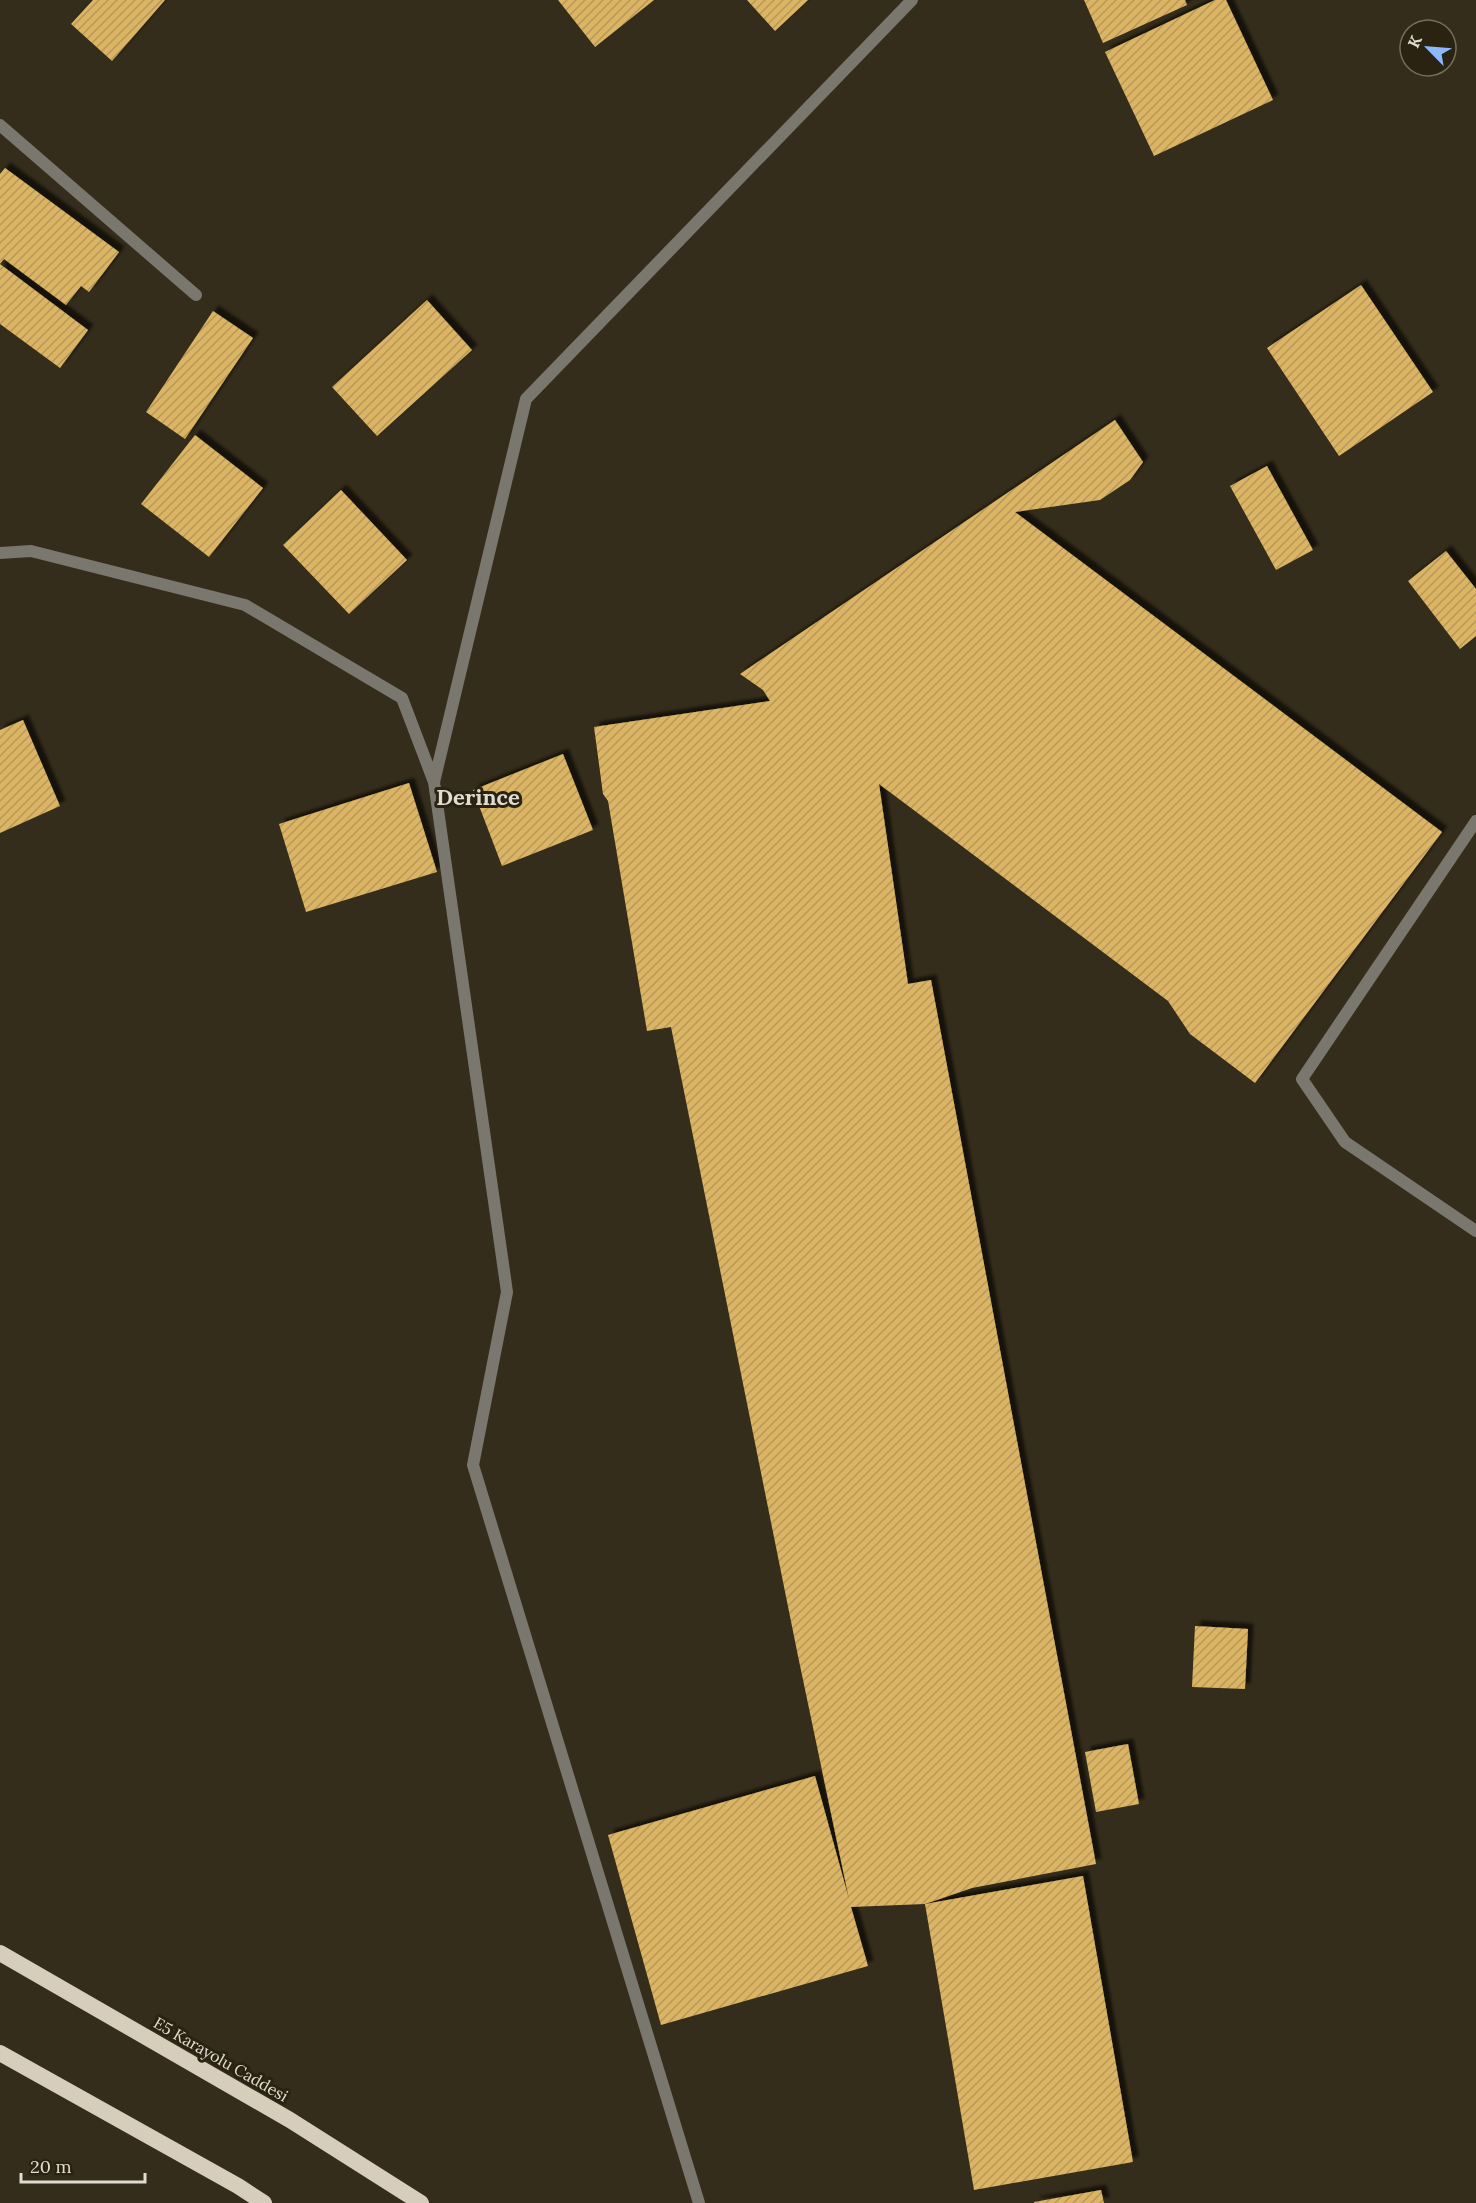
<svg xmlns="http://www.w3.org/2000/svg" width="1476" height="2203" font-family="Lora,serif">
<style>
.building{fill:url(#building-hatch);filter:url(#shadow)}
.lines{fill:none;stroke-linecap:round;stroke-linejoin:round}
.minor{stroke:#7a776e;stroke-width:12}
.trunk{stroke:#d6ceba;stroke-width:16}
.labels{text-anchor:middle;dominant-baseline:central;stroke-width:6;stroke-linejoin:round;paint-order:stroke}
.street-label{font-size:16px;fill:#e1dcd1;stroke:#2b2311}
.district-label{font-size:22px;font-weight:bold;fill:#e1dcd1;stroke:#2b2311}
</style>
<defs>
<pattern id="building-hatch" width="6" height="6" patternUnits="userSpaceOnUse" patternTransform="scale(1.5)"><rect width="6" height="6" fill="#dbb563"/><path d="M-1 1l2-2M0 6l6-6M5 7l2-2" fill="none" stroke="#b5985a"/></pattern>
<filter id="shadow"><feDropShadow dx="5.5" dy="-5.5" stdDeviation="1.5" flood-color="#0009"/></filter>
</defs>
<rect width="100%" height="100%" fill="#352d1b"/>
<path class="building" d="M93,0H165L112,61L71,24Z
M558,0H654L595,47Z
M747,0H808L775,31Z
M1084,0H1185L1187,5L1103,43Z
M1215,0H1226L1273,100L1154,156L1105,52Z
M5,168L119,252L89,292L81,286L66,305L4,259L0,264V174Z
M0,264L88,330L60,368L0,324Z
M1361,285L1433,392L1339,456L1267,348Z
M427,300L472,350L377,436L332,387Z
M213,311L253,338L185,439L146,412Z
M1115,420L1143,462L1130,480L1100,500L1015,512L1442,832L1255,1083L1190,1034L1168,1001L879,784L908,984L931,980L1096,1864L972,1888L925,1904L1083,1876L1133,2162L974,2190L925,1904L851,1907L868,1966L661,2025L608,1835L815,1776L849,1899L798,1656L671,1027L647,1031L608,801L603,794L594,727L770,701L763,690L740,674Z
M195,435L263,488L209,557L141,504Z
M1267,466L1313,550L1276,570L1230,486Z
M341,490L407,560L349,614L283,545Z
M1446,551L1476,589V636L1460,649L1408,581Z
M23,720L60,806L0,833V730Z
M563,754L593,830L502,866L473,790Z
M409,783L437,872L306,912L279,824Z
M1195,1626L1248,1629L1245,1689L1192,1687Z
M1128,1744L1139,1804L1096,1812L1085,1752Z
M1101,2190L1104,2203H1034V2202Z"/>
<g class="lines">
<path class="minor" d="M0,125L196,295
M0,553L31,551L245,605L402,698L434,782L507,1292L473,1465L699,2203
M434,782L526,399L912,0
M1476,821L1302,1079L1345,1142L1476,1231"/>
<path class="trunk" d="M0,1953L290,2120L421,2203
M0,2053L238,2186L264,2203"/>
</g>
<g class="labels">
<g class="street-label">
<text transform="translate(221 2059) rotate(30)">E5 Karayolu Caddesi</text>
</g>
<g class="district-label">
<text x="478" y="797">Derince</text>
</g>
</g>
<g transform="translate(1428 48) rotate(295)"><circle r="28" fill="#2b2311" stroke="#746d5e" stroke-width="1.5"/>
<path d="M0-4.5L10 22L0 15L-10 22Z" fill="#8eb8fd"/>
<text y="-9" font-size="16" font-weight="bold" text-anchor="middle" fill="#e1dcd1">K</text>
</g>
<path d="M21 2173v9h124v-9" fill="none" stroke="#e1dcd1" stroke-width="3"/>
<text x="30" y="2173" font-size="18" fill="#e1dcd1" stroke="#2b2311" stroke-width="4.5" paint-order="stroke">20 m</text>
</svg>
